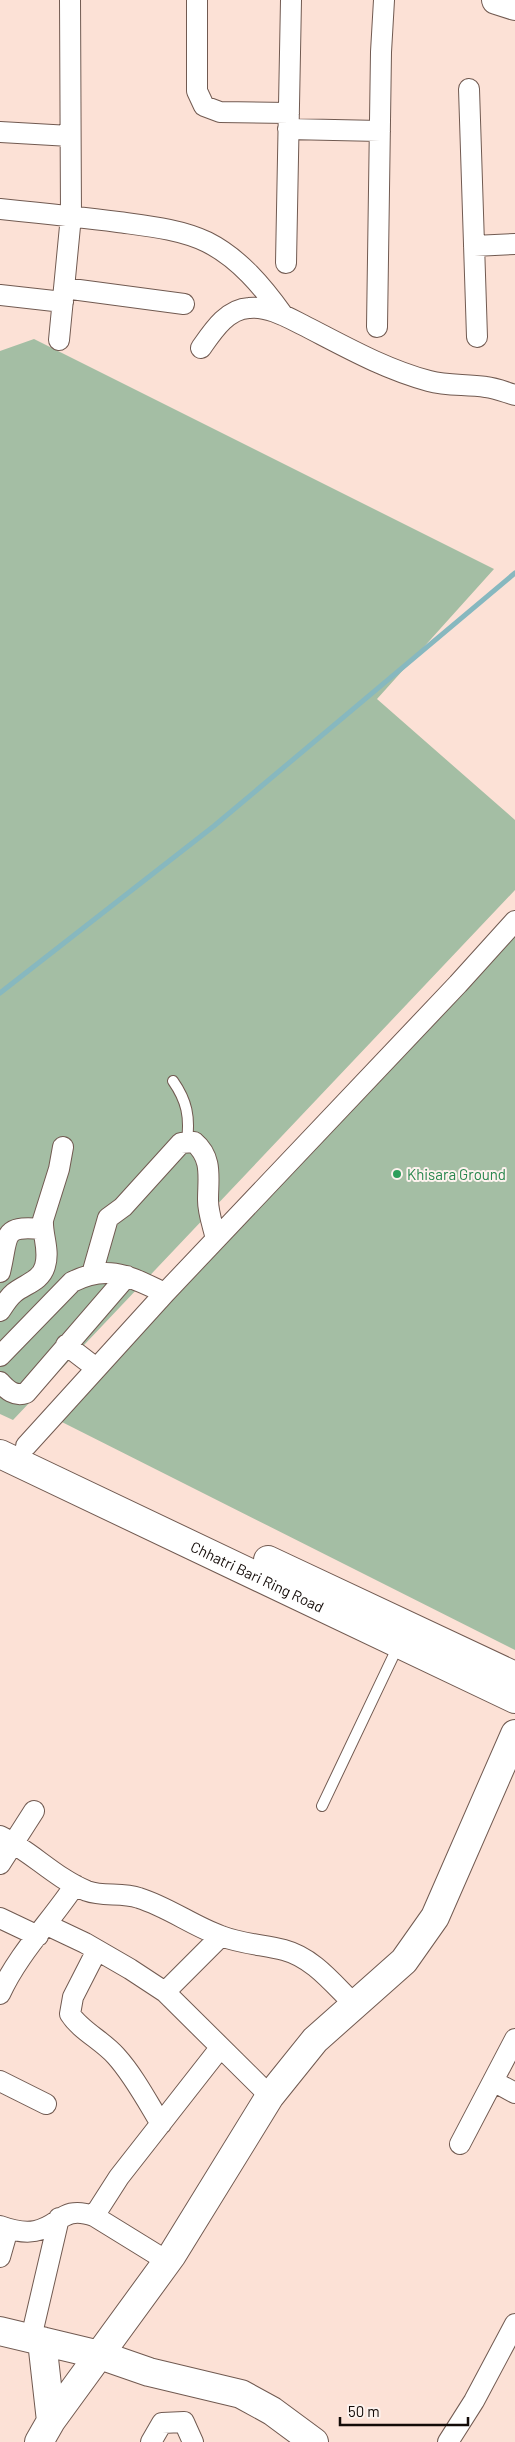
<svg xmlns="http://www.w3.org/2000/svg" width="515" height="2442" font-family="Barlow,sans-serif">
<style>
.green{fill:#a4bea4}
.lines{fill:none;stroke-linecap:round;stroke-linejoin:round}
.stream{stroke:#87b8bf;stroke-width:5}
.lane-casing{stroke:#715a51;stroke-width:12}
.street-casing{stroke:#715a51;stroke-width:22}
.secondary-casing{stroke:#715a51;stroke-width:30}
.primary-casing{stroke:#715a51;stroke-width:30}
.lane{stroke:#fff;stroke-width:10}
.street{stroke:#fff;stroke-width:20}
.secondary{stroke:#fff;stroke-width:28}
.primary{stroke:#fff;stroke-width:28}
.leisure-dot{fill:#2e9e5b;stroke:#fdf2ee;stroke-width:2}
.labels{text-anchor:middle;dominant-baseline:central;stroke-width:4;stroke-linejoin:round;paint-order:stroke}
.leisure-label{font-size:15px;fill:#27864d;stroke:#fdf2ee;text-anchor:start}
.street-label{font-size:15px;fill:#130b08;stroke:#fdf2ee}
</style>
<rect width="100%" height="100%" fill="#fce1d6"/>
<path class="green" d="M34,339L494,569L377,699L515,820V890L13,1420L0,1414V351Z
M515,936V1650L44,1413Z"/>
<g class="lines">
<path class="stream" d="M0,993L214,826L515,573"/>
<defs>
<path id="lane" d="M173,1081C187,1101 190,1117 187,1141
M322,1806L399,1644"/>
<path id="street" d="M197,0V91L204,106L220,112L289,113
M469,89L477,337
M288,129L380,131
M0,132L70,136
M0,209C39,213 78,217 118,222C147,226 180,229 207,242C239,258 263,287 283,315
M474,246L515,244
M286,263L291,0
M64,288L184,304
M0,295L63,302
M377,327L381,52L384,0
M59,340L71,216L70,0
M201,348C213,331 227,309 249,308C268,306 287,317 303,325C344,346 384,369 429,381C447,386 466,384 486,387C495,388 505,392 515,395
M0,1272C9,1236 0,1225 42,1229
M92,1274L108,1218L123,1207L181,1143L194,1142C213,1158 208,1178 208,1200C208,1213 213,1226 216,1239
M0,1311C4,1305 8,1298 14,1293C25,1284 41,1281 45,1266C50,1250 42,1235 43,1220L59,1169L63,1147
M66,1345L96,1368
M0,1356L72,1282C109,1263 130,1277 165,1293
M0,1382C7,1390 15,1397 26,1393L127,1276
M26,1446L165,1293L458,984L515,921
M0,1836C31,1851 55,1878 87,1891C103,1897 122,1892 139,1898C168,1907 193,1926 221,1936C242,1944 264,1945 284,1950C314,1958 334,1985 355,2005
M0,1864L34,1811
M0,1918L38,1936
M47,1925L85,1943L130,1969L165,1992L270,2096
M97,1950L73,1997L70,2014C80,2030 103,2041 116,2056C134,2076 147,2101 161,2124
M165,1992L221,1936
M0,1994C18,1954 51,1921 75,1885
M0,2081L46,2104
M493,2081L515,2093
M460,2144L515,2039
M94,2216L119,2177L220,2048
M0,2226C11,2230 24,2233 35,2231C61,2226 61,2205 94,2216L167,2261
M0,2257L8,2229
M31,2338L59,2218
M151,2442L162,2423L184,2422L193,2442
M448,2442L474,2401L515,2324"/>
<path id="secondary" d="M496,0L515,6
M0,2331L100,2355L149,2372L241,2394L272,2411L314,2442
M42,2341L51,2421
M39,2442L51,2421L172,2255L270,2096L315,2040L404,1961L435,1917L515,1734"/>
<g id="primary">
<path id="s1" d="M0,1454L515,1699"/>
<path d="M268,1560L515,1676"/>
</g>
</defs>
<use href="#lane" class="lane-casing"/>
<use href="#street" class="street-casing"/>
<use href="#secondary" class="secondary-casing"/>
<use href="#primary" class="primary-casing"/>
<use href="#lane" class="lane"/>
<use href="#street" class="street"/>
<use href="#secondary" class="secondary"/>
<use href="#primary" class="primary"/>
</g>
<circle class="leisure-dot" cx="397" cy="1174" r="5"/>
<g class="labels">
<g class="leisure-label">
<text x="407" y="1174">Khisara Ground</text>
</g>
<g class="street-label">
<text stroke="none"><textPath href="#s1" startOffset="285">Chhatri Bari Ring Road</textPath></text>
</g>
</g>
<path d="M340 2417v8h128v-8" fill="none" stroke="#130b08" stroke-width="2.5"/>
<text x="348" y="2417" font-size="15" fill="#130b08" stroke="#fdf2ee" stroke-width="4" paint-order="stroke">50 m</text>
</svg>
